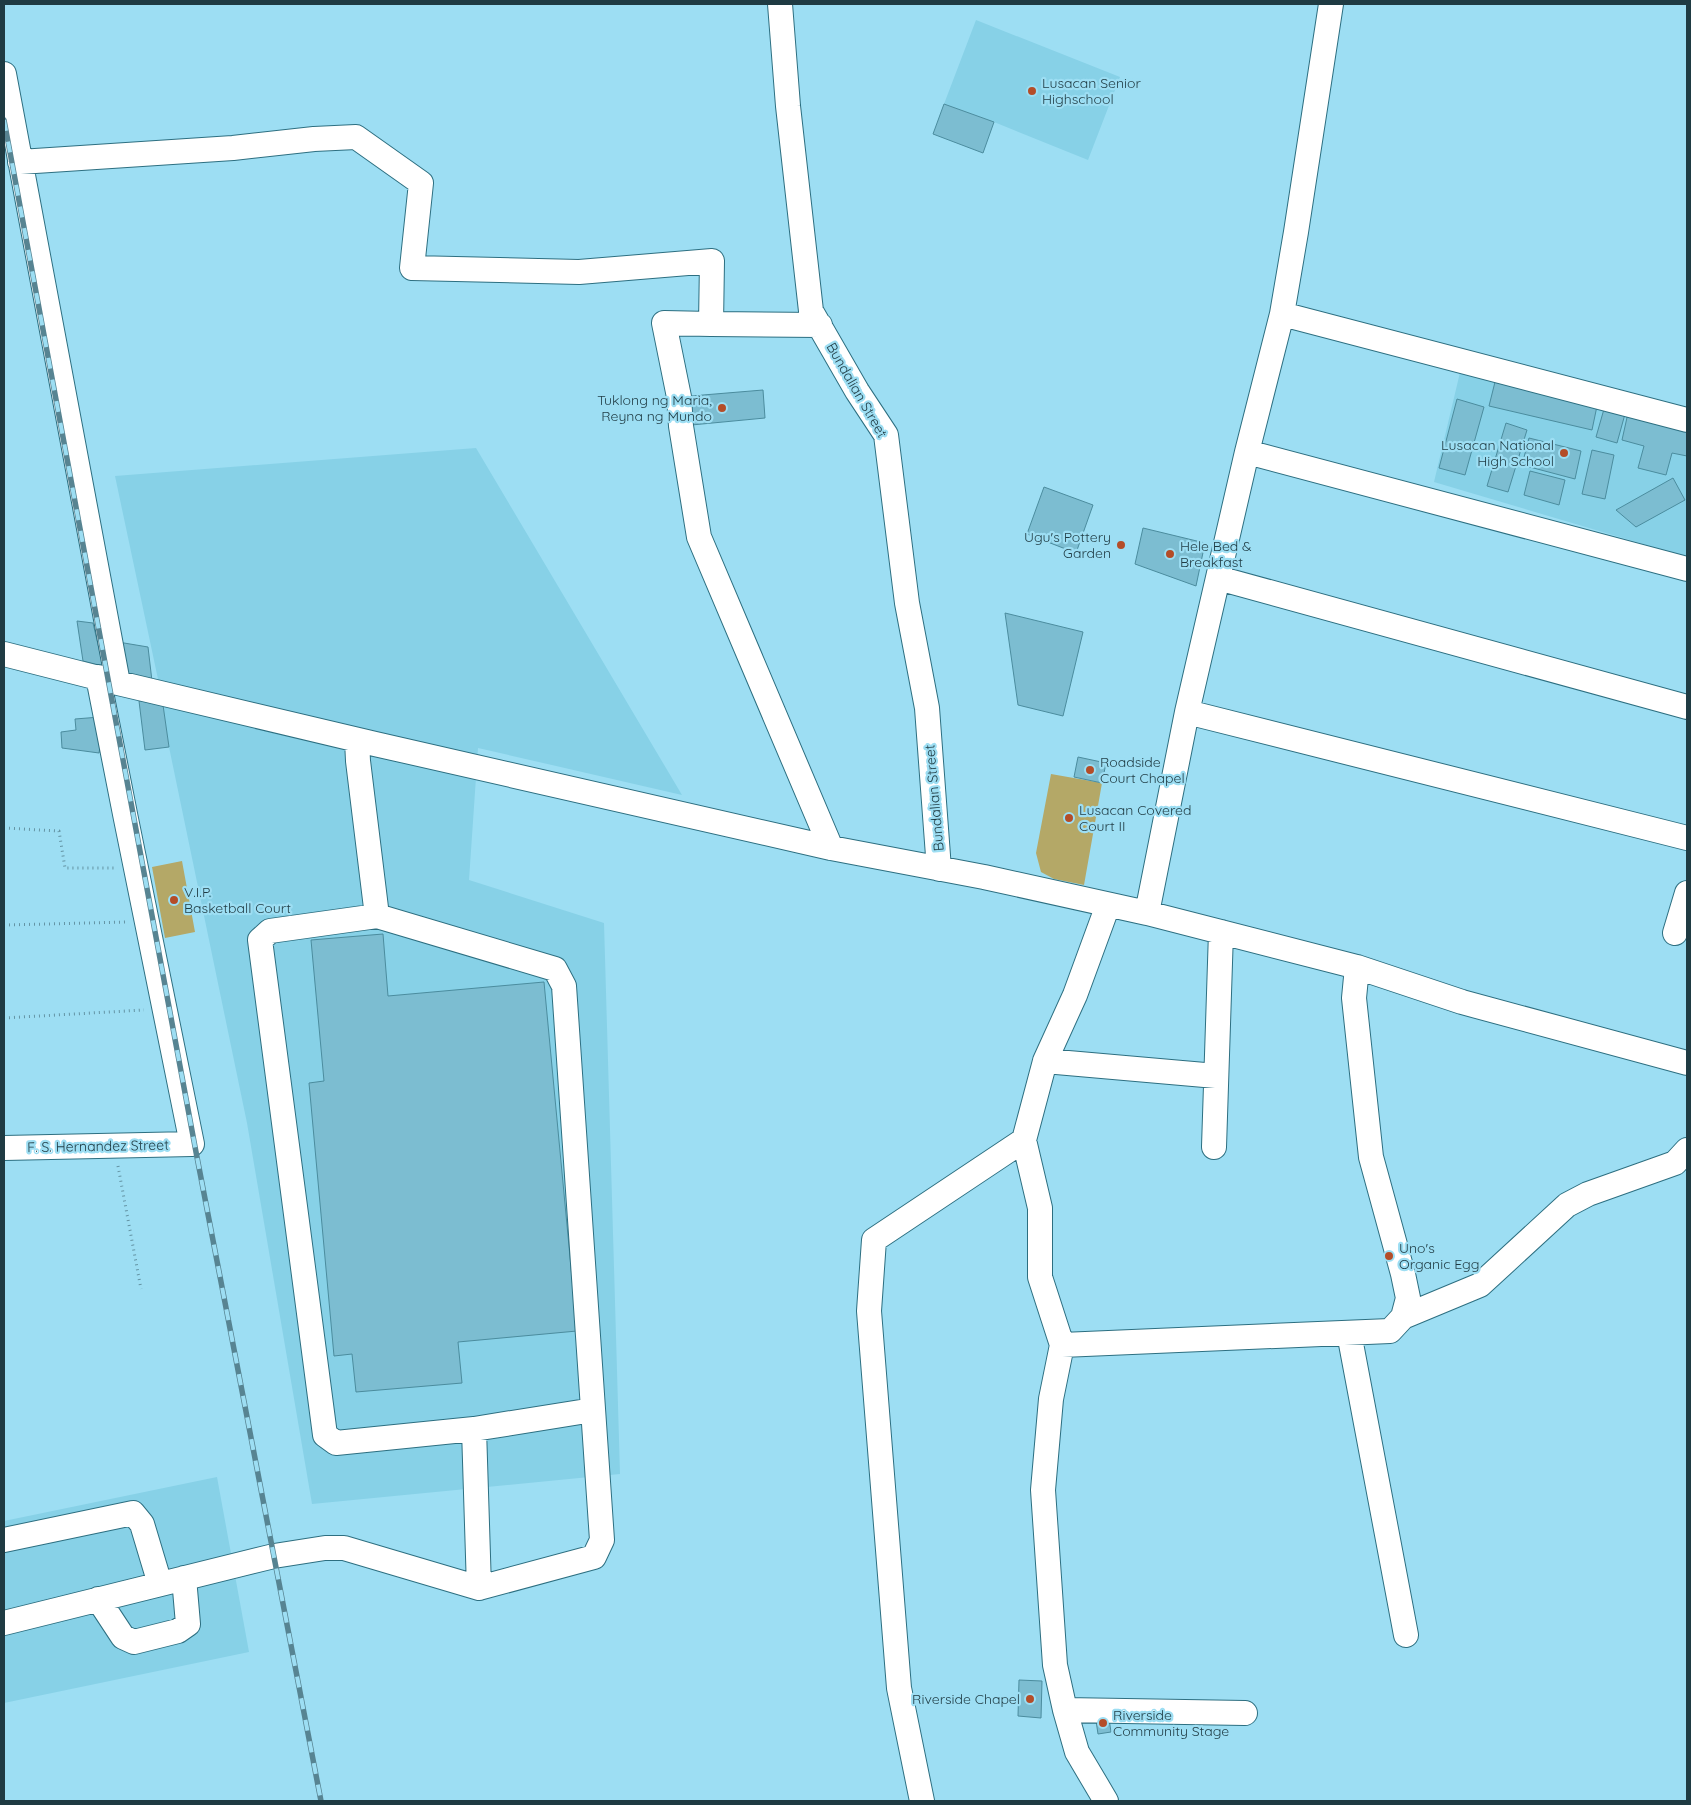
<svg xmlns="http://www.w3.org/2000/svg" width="1691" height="1805" font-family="Quicksand,sans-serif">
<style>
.built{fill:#87d1e7}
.green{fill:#b4a867}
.building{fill:#7cbdd1;stroke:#4b8c9e}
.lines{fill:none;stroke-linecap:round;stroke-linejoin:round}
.minor-casing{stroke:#2d6f81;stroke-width:26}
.path{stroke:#6494a4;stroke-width:3;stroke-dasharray:1 4;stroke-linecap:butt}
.minor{stroke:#fff;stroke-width:24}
.rail-casing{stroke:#578492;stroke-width:5.5}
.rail{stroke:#9ddef3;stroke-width:4;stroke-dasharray:11;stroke-linecap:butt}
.poi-dot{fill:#b44d28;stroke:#9ddef3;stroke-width:2}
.labels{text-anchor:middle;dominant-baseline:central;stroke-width:4.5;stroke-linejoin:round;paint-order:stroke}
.poi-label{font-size:14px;fill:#1f3b43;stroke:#9ddef3;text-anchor:start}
.street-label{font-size:14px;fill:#1f3b43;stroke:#9ddef3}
</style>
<rect width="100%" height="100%" fill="#9ddef3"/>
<path class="built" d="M976,20L1120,77L1088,160L994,122L944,104Z
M1462,364L1687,423V557L1434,482Z
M476,448L682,795L478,748L469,880L604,923L620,1474L312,1504L247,1123L169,747L162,698L115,476Z
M217,1477L249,1652L4,1703V1521Z"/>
<path class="green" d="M1051,774L1102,783L1084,885L1054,879L1041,872L1036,853Z
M182,861L195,932L165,938L152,867Z"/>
<path class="building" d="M944,104L994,122L983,153L933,134Z
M1495,382L1597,406L1592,430L1489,406Z
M763,390L765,418L681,426L679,397Z
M1457,399L1484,407L1465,475L1439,468Z
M1604,409L1625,414L1617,443L1596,437Z
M1628,413L1687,428V456L1672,453L1666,475L1638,468L1644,446L1622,440Z
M1506,423L1527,430L1508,492L1487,486Z
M1529,438L1581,451L1575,479L1522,465Z
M1592,450L1614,455L1605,499L1582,494Z
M1530,471L1565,480L1559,505L1524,495Z
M1673,478L1685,500L1636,527L1616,510Z
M1044,487L1093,505L1076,553L1027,534Z
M1143,528L1205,543L1196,586L1135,564Z
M1005,613L1083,632L1063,716L1018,705Z
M77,621L93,623L103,666L83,661Z
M118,642L148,647L152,681L120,671Z
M162,698L169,747L145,750L139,701Z
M100,717L102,734L99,753L62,748L61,732L76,730L75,719Z
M1078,757L1106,763L1102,783L1074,777Z
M383,934L388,996L544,982L577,1331L458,1342L462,1383L356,1392L352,1354L334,1356L309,1083L324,1081L311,940Z
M1019,1680L1042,1681L1041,1718L1018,1716Z
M1108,1712L1111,1732L1098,1734L1095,1714Z"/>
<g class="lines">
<defs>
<path id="minor" d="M780,4L788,106L811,311L857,391L886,435L907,603L927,708L939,869
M4,74L118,683
M20,162L233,148L314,139L356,137L421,183L412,268L579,272L712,261L711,324L820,325
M1282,314L1687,420
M711,324L664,323L679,397L681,426L699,537L831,848
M1247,452L1687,569
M1218,578L1687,707
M4,654L118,683L375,744L831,848L984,877L1147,913L1357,967L1462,1002L1687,1063
M1187,712L1687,838
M1147,913L1187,712L1247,452L1282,314L1296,232L1331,4
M377,916L270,931L260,940L325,1435L336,1443L474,1429L479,1588
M1675,933L1687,893
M1045,1061L1216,1076
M1214,1147L1221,932
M4,1148L192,1144C161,989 128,833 98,677
M1403,1317L1480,1285L1567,1205L1588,1194L1675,1163L1687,1150
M1349,1333L1406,1635
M1062,1345L1390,1331L1403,1317L1408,1298L1403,1274L1371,1157L1354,998L1357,967
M474,1429L593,1410
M4,1540L133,1513L142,1524L160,1584
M98,1599L123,1637L134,1642L178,1631L188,1624L184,1578
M4,1623L274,1556L325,1548H344L479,1588L594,1557L602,1540L564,986L555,969L377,916L358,761L357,740
M1065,1710L1245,1713
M922,1801L899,1688L869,1311L874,1240L1024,1140
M1106,1801L1077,1752L1065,1710L1055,1665L1043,1490L1051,1399L1062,1345L1040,1277V1208L1024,1140L1045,1061L1075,995L1108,905"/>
</defs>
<use href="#minor" class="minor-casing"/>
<path class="path" d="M4,828L59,831L65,868H116
M4,925L128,922
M4,1018L144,1010
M118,1166L141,1289"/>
<use href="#minor" class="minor"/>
<defs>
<path id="rail" d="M4,120L196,1152L321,1801"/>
</defs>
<use href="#rail" class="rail-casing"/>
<use href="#rail" class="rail"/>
</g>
<g class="poi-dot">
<circle cx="1032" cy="91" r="5"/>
<circle cx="722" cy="408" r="5"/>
<circle cx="1564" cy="453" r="5"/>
<circle cx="1121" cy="545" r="5"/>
<circle cx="1170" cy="554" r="5"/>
<circle cx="1090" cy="770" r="5"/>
<circle cx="1069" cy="818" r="5"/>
<circle cx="174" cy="900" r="5"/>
<circle cx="1389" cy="1256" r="5"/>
<circle cx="1030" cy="1699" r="5"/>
<circle cx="1103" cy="1723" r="5"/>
</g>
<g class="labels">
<g class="poi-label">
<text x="1042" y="83">Lusacan Senior<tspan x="1042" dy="16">Highschool</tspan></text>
<text x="712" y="400" text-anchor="end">Tuklong ng Maria,<tspan x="712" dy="16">Reyna ng Mundo</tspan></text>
<text x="1554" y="445" text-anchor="end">Lusacan National<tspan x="1554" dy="16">High School</tspan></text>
<text x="1111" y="537" text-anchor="end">Ugu's Pottery<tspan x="1111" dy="16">Garden</tspan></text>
<text x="1180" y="546">Hele Bed &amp;<tspan x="1180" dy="16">Breakfast</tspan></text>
<text x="1100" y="762">Roadside<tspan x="1100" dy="16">Court Chapel</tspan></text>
<text x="1079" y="810">Lusacan Covered<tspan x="1079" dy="16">Court II</tspan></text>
<text x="184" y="892">V.I.P.<tspan x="184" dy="16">Basketball Court</tspan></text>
<text x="1399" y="1248">Uno's<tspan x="1399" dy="16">Organic Egg</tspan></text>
<text x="1020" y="1699" text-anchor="end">Riverside Chapel</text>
<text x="1113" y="1715">Riverside<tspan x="1113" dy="16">Community Stage</tspan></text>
</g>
<g class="street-label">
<text transform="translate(857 390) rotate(60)">Bundalian Street</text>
<text transform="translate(934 798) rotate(-95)">Bundalian Street</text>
<text transform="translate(98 1146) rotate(-1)">F. S. Hernandez Street</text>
</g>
</g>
<rect width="1691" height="1805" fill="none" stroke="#1f3b43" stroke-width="10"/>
</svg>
